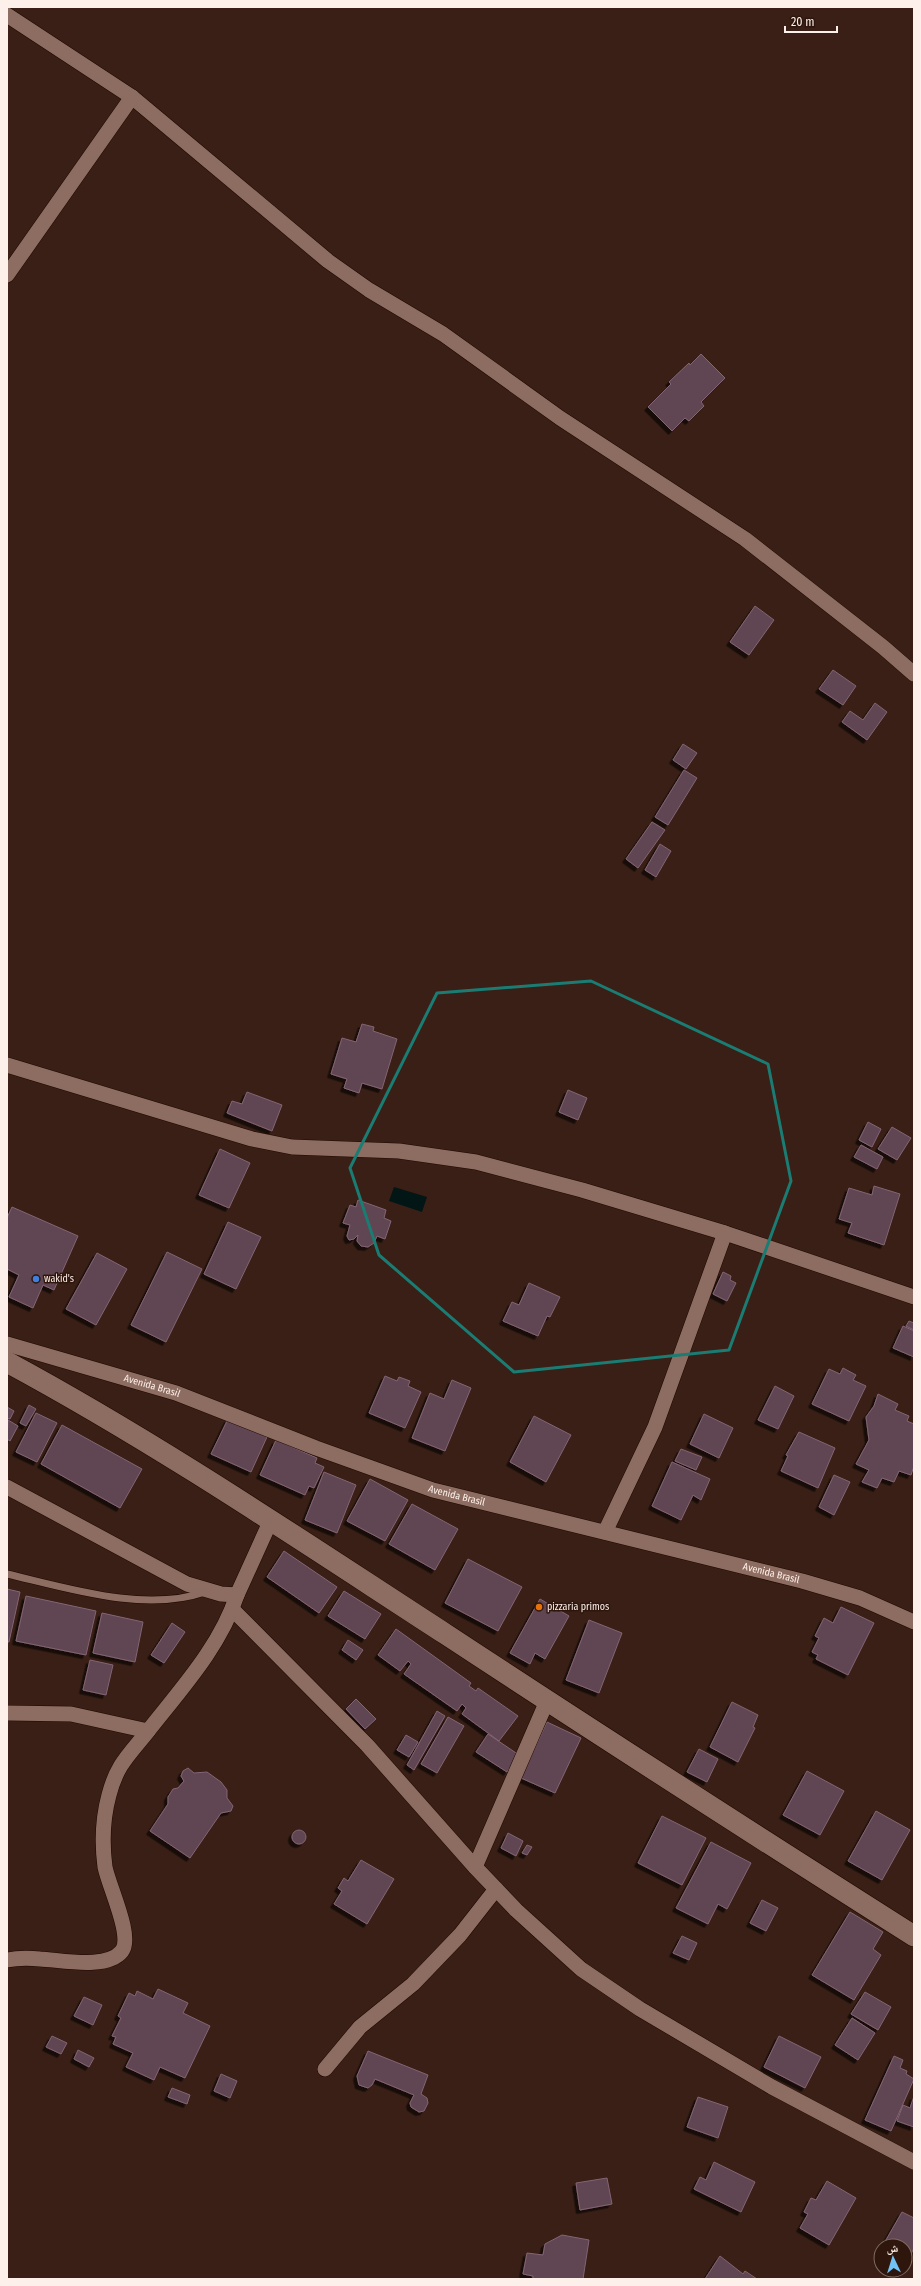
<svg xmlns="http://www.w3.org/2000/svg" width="921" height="2286" font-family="'Fira Sans Condensed','Noto Naskh Arabic',sans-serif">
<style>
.water{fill:#021616}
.building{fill:#614453;stroke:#836574;filter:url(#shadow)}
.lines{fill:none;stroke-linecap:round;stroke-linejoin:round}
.lane-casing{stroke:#1f0802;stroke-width:8}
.street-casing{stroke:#1f0802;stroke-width:16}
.secondary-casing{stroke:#1f0802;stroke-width:22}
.lane{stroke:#8d6d61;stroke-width:7}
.street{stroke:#8d6d61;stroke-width:15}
.secondary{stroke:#8d6d61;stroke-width:21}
.marked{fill:none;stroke:#1b7c74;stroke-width:3;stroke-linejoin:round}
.shop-dot{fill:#3f7fe0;stroke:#2f160c;stroke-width:1.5}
.food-dot{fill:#e8710a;stroke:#2f160c;stroke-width:1.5}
.labels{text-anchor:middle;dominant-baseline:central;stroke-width:3;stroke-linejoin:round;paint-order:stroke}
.poi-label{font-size:10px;fill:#fdefe9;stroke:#2f160c;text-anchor:start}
.street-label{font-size:10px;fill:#fdefe9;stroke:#2f160c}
</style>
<defs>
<filter id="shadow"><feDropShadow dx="-3.5" dy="3.5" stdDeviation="0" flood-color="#0009"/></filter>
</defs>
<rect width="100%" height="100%" fill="#391f15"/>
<path class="water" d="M394,1187L427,1197L422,1212L389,1201Z"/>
<path class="building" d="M701,354L725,378L701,402L704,406L689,421L685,418L672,431L648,407L671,384L669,382L689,363L690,365Z
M755,606L774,620L749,655L730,642Z
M833,670L856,686L843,705L819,689Z
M875,703L887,712L867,740L842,722L850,711L863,720Z
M683,744L697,753L686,769L673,760Z
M684,770L697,778L668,825L655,817Z
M652,822L665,830L638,868L626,859Z
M660,844L671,851L656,877L645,870Z
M362,1024L374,1027L373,1031L397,1039L382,1089L362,1083L359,1093L344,1088L347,1079L331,1074L342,1038L356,1042Z
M568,1090L587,1098L578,1120L559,1112Z
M247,1092L282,1105L272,1131L227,1113L232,1101L242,1104Z
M868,1122L881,1129L872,1147L859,1140Z
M892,1127L911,1138L897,1160L878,1149Z
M861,1145L883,1157L877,1169L854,1157Z
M220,1149L250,1163L229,1208L199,1195Z
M874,1186L900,1194L884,1245L848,1233L852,1223L839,1219L849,1188L872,1195Z
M358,1200L386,1210L384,1218L391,1221L385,1239L377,1236L374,1243L368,1247L361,1246L357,1241L358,1235L354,1239L349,1240L347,1236L350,1225L343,1223L350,1205L356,1207Z
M12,1207L78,1236L54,1290L43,1285L33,1308L9,1297L19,1275L7,1269V1218Z
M228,1222L261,1237L236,1289L204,1274Z
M167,1252L202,1269L166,1342L131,1325Z
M97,1253L127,1269L96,1325L66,1309Z
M723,1272L731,1276L730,1280L736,1283L727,1301L713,1294Z
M529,1283L560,1297L550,1317L547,1316L538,1336L503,1321L512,1302L519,1305Z
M909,1321L914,1323V1330L906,1326Z
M903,1326L914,1331V1357L893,1348Z
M843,1368L856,1375L853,1380L866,1386L849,1421L812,1404L829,1369L840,1374Z
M385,1376L397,1381L399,1377L410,1381L408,1386L421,1392L405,1428L369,1413Z
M452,1380L471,1388L445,1451L412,1438L430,1393L444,1399Z
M775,1386L794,1396L778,1429L758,1420Z
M878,1394L898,1404L895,1410L909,1416L907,1421L914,1424V1466L911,1475L899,1471L894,1482L882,1478L877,1488L862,1482L869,1470L856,1464L869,1440L866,1417L874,1406Z
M29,1405L36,1409L26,1426L20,1423Z
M7,1407L14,1411L10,1419L7,1418Z
M36,1413L57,1423L37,1462L16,1452Z
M704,1414L733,1428L719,1458L690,1444Z
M534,1416L571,1435L546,1482L510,1462Z
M228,1419L267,1437L251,1472L211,1454Z
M8,1420L18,1426L10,1441L7,1439Z
M62,1425L142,1469L120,1508L41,1464Z
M799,1432L835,1448L818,1488L781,1471L788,1456L786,1455Z
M276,1440L317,1458L315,1463L324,1467L314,1488L309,1486L305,1495L260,1475Z
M681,1449L702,1457L696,1470L675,1461Z
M672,1462L710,1479L701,1500L693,1495L681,1520L652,1506Z
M324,1472L356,1485L337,1533L305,1520Z
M834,1475L850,1482L834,1515L819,1507Z
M370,1479L408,1500L385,1541L347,1521Z
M412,1504L458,1529L435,1570L389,1544Z
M284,1551L337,1587L319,1613L267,1577Z
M468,1559L522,1587L498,1631L445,1603Z
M7,1589L20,1592L9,1642H7Z
M344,1591L381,1614L365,1639L328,1616Z
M26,1596L96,1611L86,1655L16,1641Z
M540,1599L569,1616L545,1659L535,1653L530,1664L510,1653Z
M841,1607L874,1623L848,1675L816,1659L818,1655L812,1652L819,1638L815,1636L824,1618L833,1623Z
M102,1613L143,1622L135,1662L93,1653Z
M589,1620L622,1633L599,1693L566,1680Z
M172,1623L185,1632L164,1663L151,1655Z
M396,1629L471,1683L469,1686L476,1691L478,1688L518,1716L499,1741L462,1714L466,1708L462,1704L457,1711L404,1674L411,1664L408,1661L400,1671L378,1655Z
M348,1640L363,1650L356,1660L342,1650Z
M90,1660L113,1665L106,1695L83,1690Z
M356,1699L376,1719L365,1729L346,1709Z
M732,1702L758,1715L753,1727L755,1728L738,1762L710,1747Z
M437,1711L445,1716L414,1770L407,1765Z
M448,1717L464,1726L437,1773L421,1764Z
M547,1722L581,1738L555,1793L521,1778Z
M488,1734L519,1755L507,1772L476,1752Z
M406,1735L418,1742L409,1757L397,1750Z
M699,1749L718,1759L707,1782L687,1772Z
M188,1768L194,1773L207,1772L221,1782L227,1790V1798L233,1806L231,1811L221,1813L190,1858L150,1831L168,1804V1797L173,1789L178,1788L184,1781L181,1776L183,1771Z
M807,1771L844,1791L820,1835L783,1815Z
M876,1811L910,1830L882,1880L848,1861Z
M662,1816L706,1838L682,1885L638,1863Z
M292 1837a7 7 0 1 1 14 0a7 7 0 1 1-14 0Z
M508,1833L523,1841L516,1856L501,1848Z
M711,1842L751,1863L727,1909L718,1904L708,1924L676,1908Z
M527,1845L532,1847L527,1855L522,1853Z
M361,1860L394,1879L367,1924L334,1904L342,1891L338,1888L344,1878L348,1881Z
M762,1900L778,1908L766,1931L750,1923Z
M850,1912L883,1932L873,1949L881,1955L854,2000L812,1975Z
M682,1936L697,1943L689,1960L673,1953Z
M158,1989L188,2003L183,2013L210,2026L185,2078L160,2067L154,2080L126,2067L133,2053L113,2044L116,2037L112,2036L121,2018L118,2016L129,1993L135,1996L137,1991L153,1999Z
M865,1992L891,2007L878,2030L851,2014Z
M84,1997L102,2005L93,2025L74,2016Z
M852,2018L875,2033L858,2060L835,2045Z
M52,2036L67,2043L61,2054L46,2047Z
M779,2036L821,2057L805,2088L764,2067Z
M78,2050L94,2058L89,2067L74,2059Z
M368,2051L428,2075L421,2094L427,2098L428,2103L424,2111L419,2112L411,2107L410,2103L414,2095L375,2079L372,2085L368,2088L359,2085L357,2076Z
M894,2056L903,2060L900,2068L907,2071L906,2074L914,2079L891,2131L865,2120Z
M221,2074L237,2081L230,2098L214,2091Z
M172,2088L190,2095L187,2104L168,2097Z
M914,2096V2127L897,2121L903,2105L910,2108Z
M698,2097L728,2107L718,2138L687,2127Z
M714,2162L755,2182L741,2212L694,2189L700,2177L706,2180Z
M607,2178L612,2204L580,2210L576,2183Z
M827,2181L856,2198L829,2245L800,2228L808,2214L804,2212L811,2198L816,2200Z
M902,2212L914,2218V2248L911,2254L905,2251V2246H896L886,2240Z
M562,2235L589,2240L583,2279H533V2276L523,2274L527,2253L543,2255L545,2244Z
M720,2256L743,2274L745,2271L757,2279H705Z"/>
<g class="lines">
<defs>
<path id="lane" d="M7,1574C67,1588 145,1613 205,1592"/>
<g id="street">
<path d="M7,15L132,97L328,261L369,290L443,334L560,418L745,539L883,647L914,674"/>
<path d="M7,275L132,97"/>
<path d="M7,1065L252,1139L292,1147L399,1151L476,1162L582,1190L725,1233L914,1297"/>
<path id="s1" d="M7,1344L176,1393L316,1448L433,1490L802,1581L860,1598L914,1622"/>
<path d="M7,1487L187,1584L221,1594L237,1595L271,1520"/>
<path d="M605,1532L655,1427L725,1233"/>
<path d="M232,1609L367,1745L475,1867L516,1910L581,1969L640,2009L772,2087L914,2162"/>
<path d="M7,1713L71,1714L148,1731"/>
<path d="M475,1867L547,1701"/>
<path d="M7,1960C17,1958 30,1958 40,1959C62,1960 107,1970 122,1951C133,1936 109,1887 105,1867C102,1844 103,1817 109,1795C117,1764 129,1755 148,1731C181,1689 220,1647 237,1595"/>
<path d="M325,2069L360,2027L413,1984L460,1935L496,1889"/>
</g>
<path id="secondary" d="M7,1362C159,1444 302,1541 447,1635C602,1737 758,1837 914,1936"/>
</defs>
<use href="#lane" class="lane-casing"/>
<use href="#street" class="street-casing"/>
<use href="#secondary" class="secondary-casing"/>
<use href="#lane" class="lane"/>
<use href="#street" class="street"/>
<use href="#secondary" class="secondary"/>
</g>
<path class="marked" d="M591,981L768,1064L791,1181L729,1350L514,1372L379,1255L350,1168L437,993Z"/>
<circle class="shop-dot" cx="36" cy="1279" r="4"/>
<circle class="food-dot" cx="539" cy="1607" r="4"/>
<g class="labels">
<g class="poi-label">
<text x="44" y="1279">wakid's</text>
<text x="547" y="1607">pizzaria primos</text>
</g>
<g class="street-label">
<text stroke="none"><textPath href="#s1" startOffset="151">Avenida Brasil</textPath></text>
<text stroke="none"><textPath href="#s1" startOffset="475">Avenida Brasil</textPath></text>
<text stroke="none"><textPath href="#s1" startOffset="799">Avenida Brasil</textPath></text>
</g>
</g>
<rect width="921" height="2286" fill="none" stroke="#fdefe9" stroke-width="16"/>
<g transform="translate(893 2258) rotate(356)"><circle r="19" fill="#2f160c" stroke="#816d64"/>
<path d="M0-3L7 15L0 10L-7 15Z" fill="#72c1f5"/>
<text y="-6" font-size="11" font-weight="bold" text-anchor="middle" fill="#fdefe9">ش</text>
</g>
<path d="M785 26v6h52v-6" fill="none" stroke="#fdefe9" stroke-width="2"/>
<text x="791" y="26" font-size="12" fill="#fdefe9" stroke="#2f160c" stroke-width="3" paint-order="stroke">20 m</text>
</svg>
